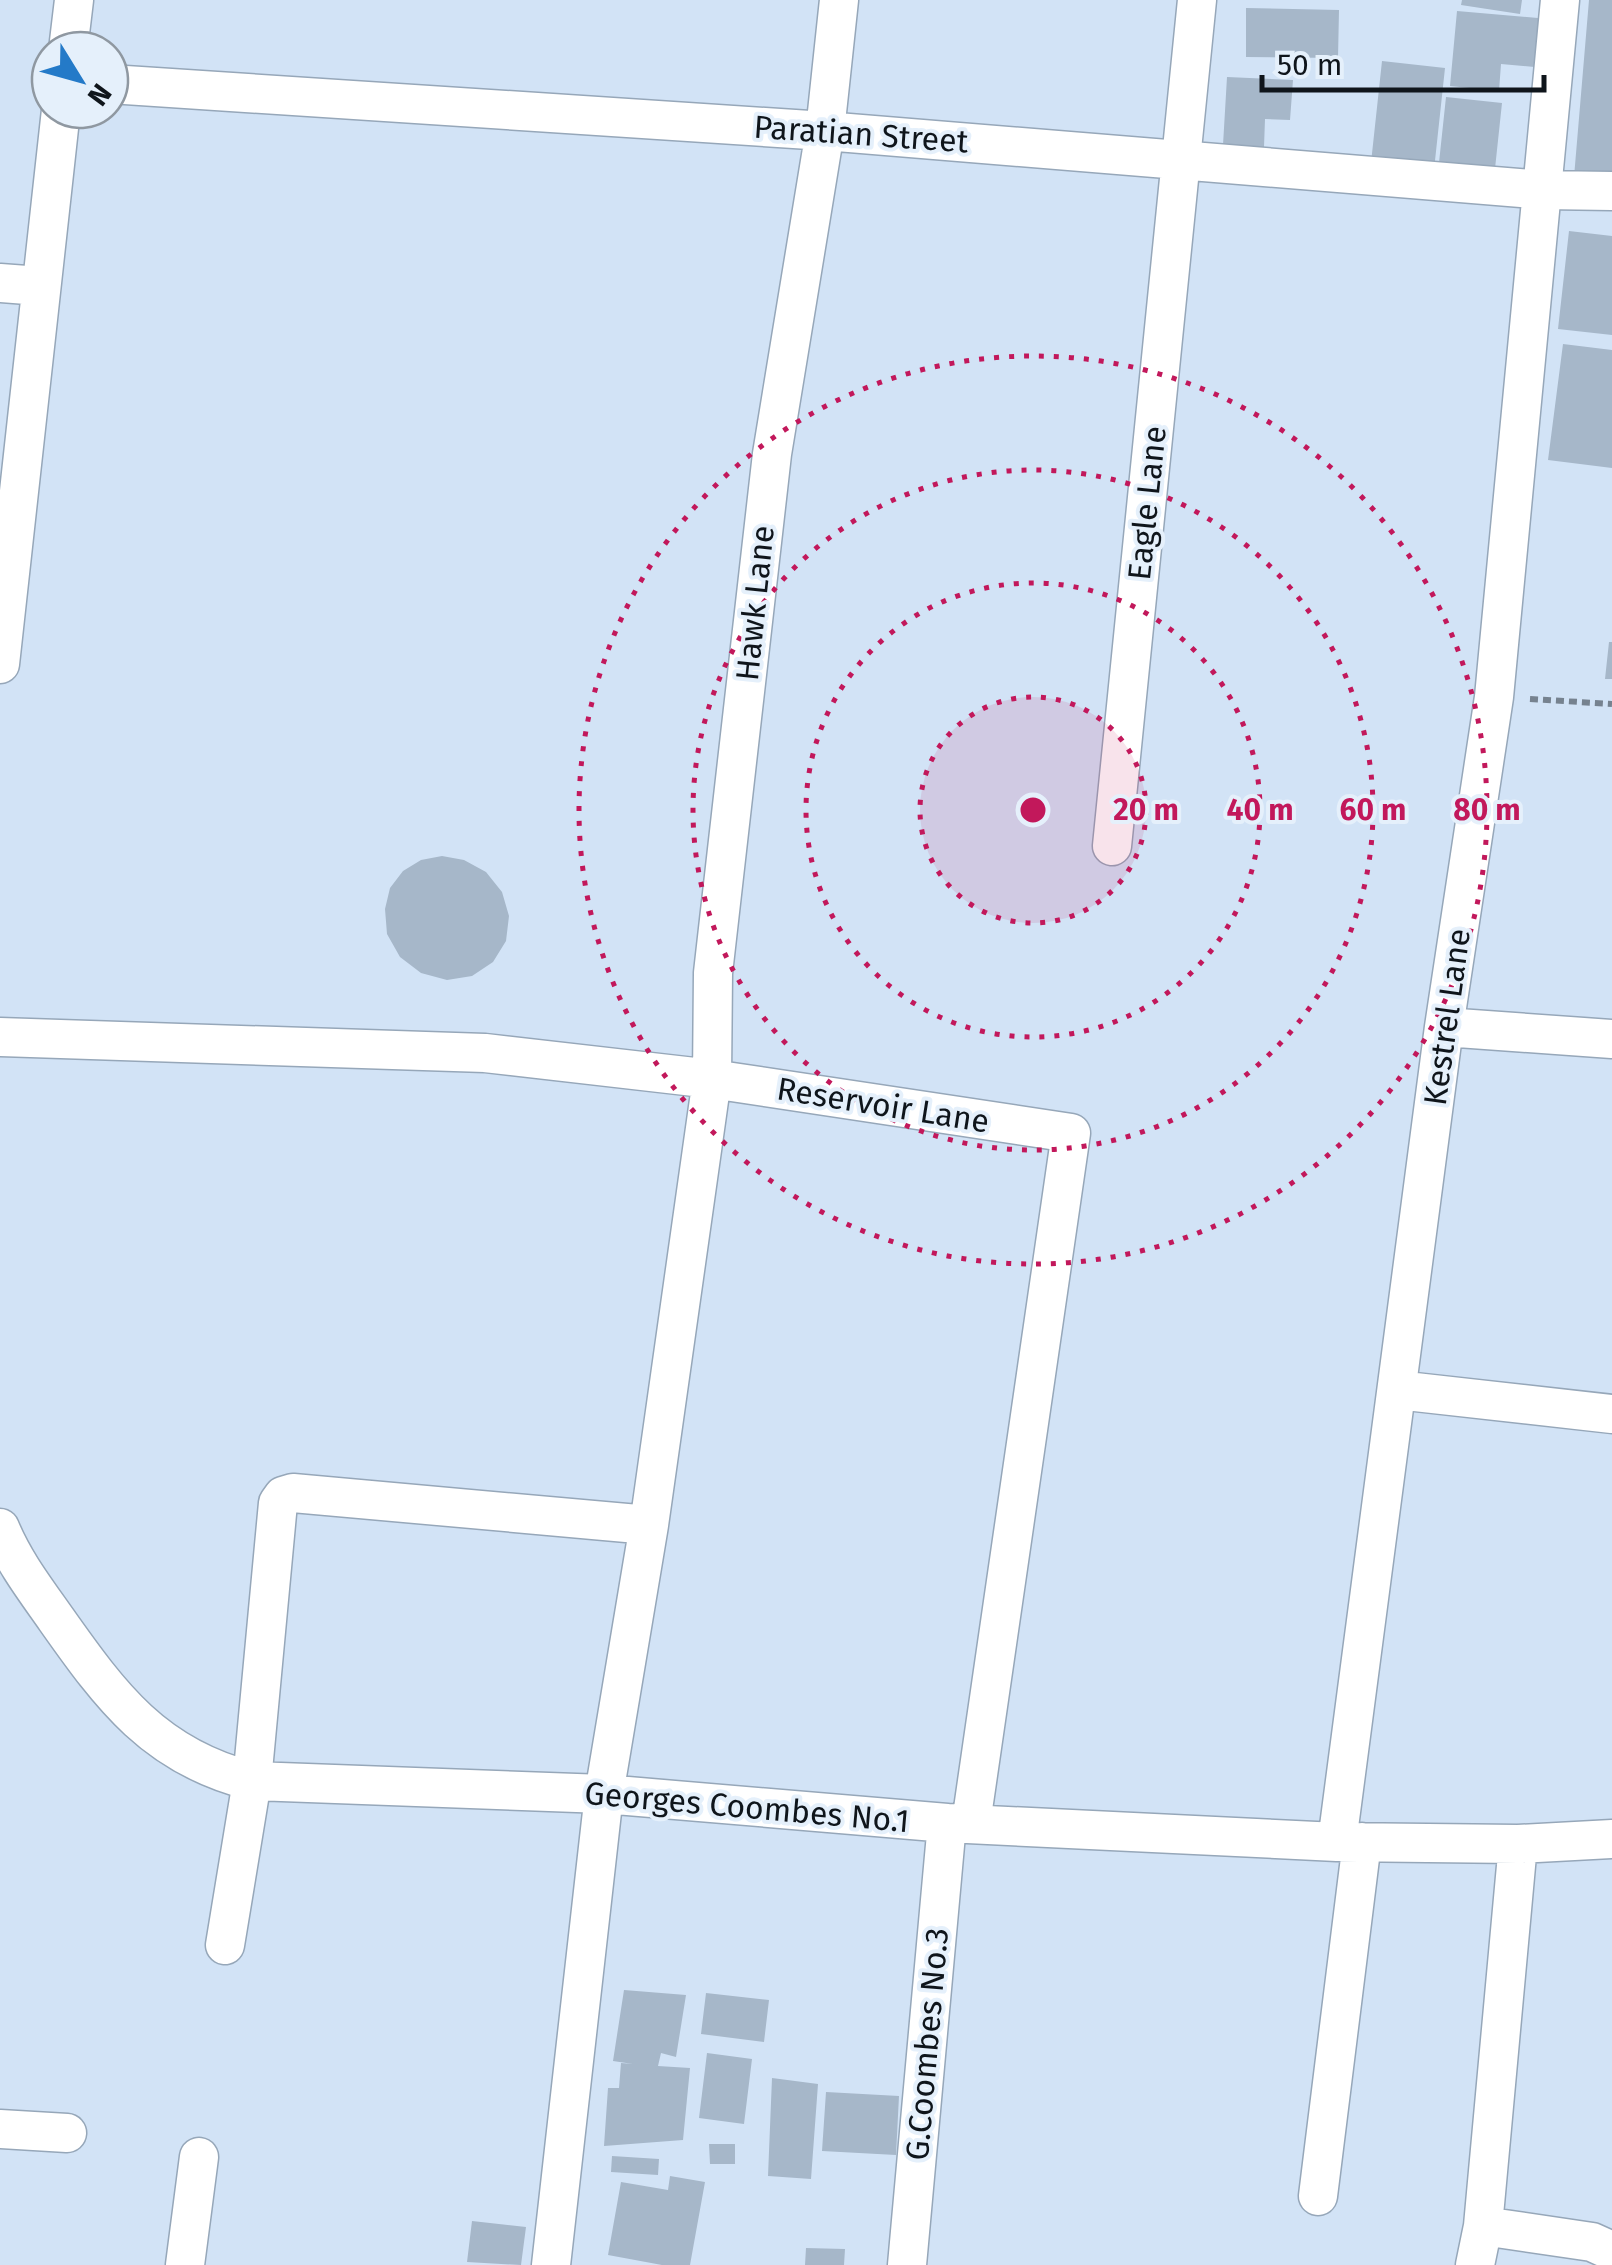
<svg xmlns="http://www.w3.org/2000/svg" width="1612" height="2265" font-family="'Fira Sans',sans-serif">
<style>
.building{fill:#a6b7c9}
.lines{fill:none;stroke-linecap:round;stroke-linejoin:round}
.minor-casing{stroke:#96a7b9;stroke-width:41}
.path{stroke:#76828f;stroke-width:6;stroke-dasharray:8 5;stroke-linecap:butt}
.minor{stroke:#fff;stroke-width:38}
.ring{fill:none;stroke:#c2185b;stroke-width:5;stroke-dasharray:5 10}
.labels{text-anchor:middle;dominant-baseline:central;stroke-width:8;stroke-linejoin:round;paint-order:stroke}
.street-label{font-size:32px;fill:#0f151b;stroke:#e5f0fb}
.centre{fill:#c2185b;stroke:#e5f0fb;stroke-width:5}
.ring-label{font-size:30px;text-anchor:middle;font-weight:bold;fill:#c2185b;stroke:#e5f0fb;stroke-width:8;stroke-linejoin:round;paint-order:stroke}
</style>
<rect width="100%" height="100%" fill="#d2e3f6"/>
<path class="building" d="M1462,0H1522L1520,14L1461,5Z
M1589,0H1612V180L1574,177Z
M1246,8L1339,10L1338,58L1246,57Z
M1457,11L1549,19L1545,68L1501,64L1499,91L1450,86Z
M1382,61L1445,68L1433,179L1370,172Z
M1227,77L1293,80L1290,120L1265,119L1264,147L1223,145Z
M1446,97L1502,103L1494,178L1438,172Z
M1569,231L1612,236V335L1558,329Z
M1563,344L1612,350V468L1548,460Z
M1609,642H1612V679H1605Z
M442,856L464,860L486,872L502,892L509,916L506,941L493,962L472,976L447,980L421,973L400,957L387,934L385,909L390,888L403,871L421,860Z
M624,1990L686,1995L676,2057L661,2053L658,2066L690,2068L683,2140L604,2146L608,2088H619L621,2063L633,2064L613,2061Z
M706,1993L769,2000L764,2042L701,2034Z
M707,2053L752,2059L744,2124L699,2118Z
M772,2078L818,2084L811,2179L768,2176Z
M826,2092L899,2096L896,2155L822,2151Z
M709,2144H735V2164H710Z
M612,2156L659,2159L658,2175L611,2172Z
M670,2176L705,2182L690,2265H662L608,2255L621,2182L668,2190Z
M472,2221L526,2227L521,2265L467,2262Z
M806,2248L845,2249L844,2265H805Z"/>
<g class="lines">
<defs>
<path id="minor" d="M68,50L74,0
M110,84L825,131L1544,190L1612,191
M0,283L40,286
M0,664L61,110
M1112,846L1197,0
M1444,1027L1612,1039
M0,1037L485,1053L712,1079L1071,1133L971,1823
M1397,1390L1612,1414
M0,1528C14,1562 35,1589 56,1619C111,1697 155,1757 252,1781L604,1794L947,1823L1337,1842L1518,1844L1612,1839
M1337,1842L1444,1027L1494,697L1560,0
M225,1945L252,1781L278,1503L283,1496L293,1493L649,1525
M0,2129L67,2133
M1318,2196L1362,1842
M1483,2226L1592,2242L1612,2251
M185,2265L199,2157
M551,2265L604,1794L649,1525L712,1079L713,973L772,454L825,131L839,0
M907,2265L947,1823
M1475,2265L1483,2226L1518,1844"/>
</defs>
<use href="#minor" class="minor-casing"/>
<path class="path" d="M1530,699L1612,704"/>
<use href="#minor" class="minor"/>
</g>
<circle cx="1033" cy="810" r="113" fill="#c2185b" fill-opacity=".12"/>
<g class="ring">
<circle cx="1033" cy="810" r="113"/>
<circle cx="1033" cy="810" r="227"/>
<circle cx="1033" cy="810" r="340"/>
<circle cx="1033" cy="810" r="454"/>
</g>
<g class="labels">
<g class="street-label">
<text transform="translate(861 134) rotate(4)">Paratian Street</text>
<text transform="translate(1147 503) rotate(-84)">Eagle Lane</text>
<text transform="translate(755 603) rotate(-84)">Hawk Lane</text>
<text transform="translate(1447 1017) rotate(-82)">Kestrel Lane</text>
<text transform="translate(883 1105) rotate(9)">Reservoir Lane</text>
<text transform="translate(747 1807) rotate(5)">Georges Coombes No.1</text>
<text transform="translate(927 2044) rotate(-85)">G.Coombes No.3</text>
</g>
</g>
<circle cx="1033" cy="810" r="15" class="centre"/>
<g class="ring-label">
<text x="1146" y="820">20 m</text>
<text x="1260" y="820">40 m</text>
<text x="1373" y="820">60 m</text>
<text x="1487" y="820">80 m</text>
</g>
<g transform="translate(80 80) rotate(127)"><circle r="48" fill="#e5f0fb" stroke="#8f98a1" stroke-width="2.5"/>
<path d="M0-8L18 38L0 25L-18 38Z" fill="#247ac8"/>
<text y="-15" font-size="28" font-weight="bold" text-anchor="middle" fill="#0f151b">N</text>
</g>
<path d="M1262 75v15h282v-15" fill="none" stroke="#0f151b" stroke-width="5"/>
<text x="1277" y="75" font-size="30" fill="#0f151b" stroke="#e5f0fb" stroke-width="8" paint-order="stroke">50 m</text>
</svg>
